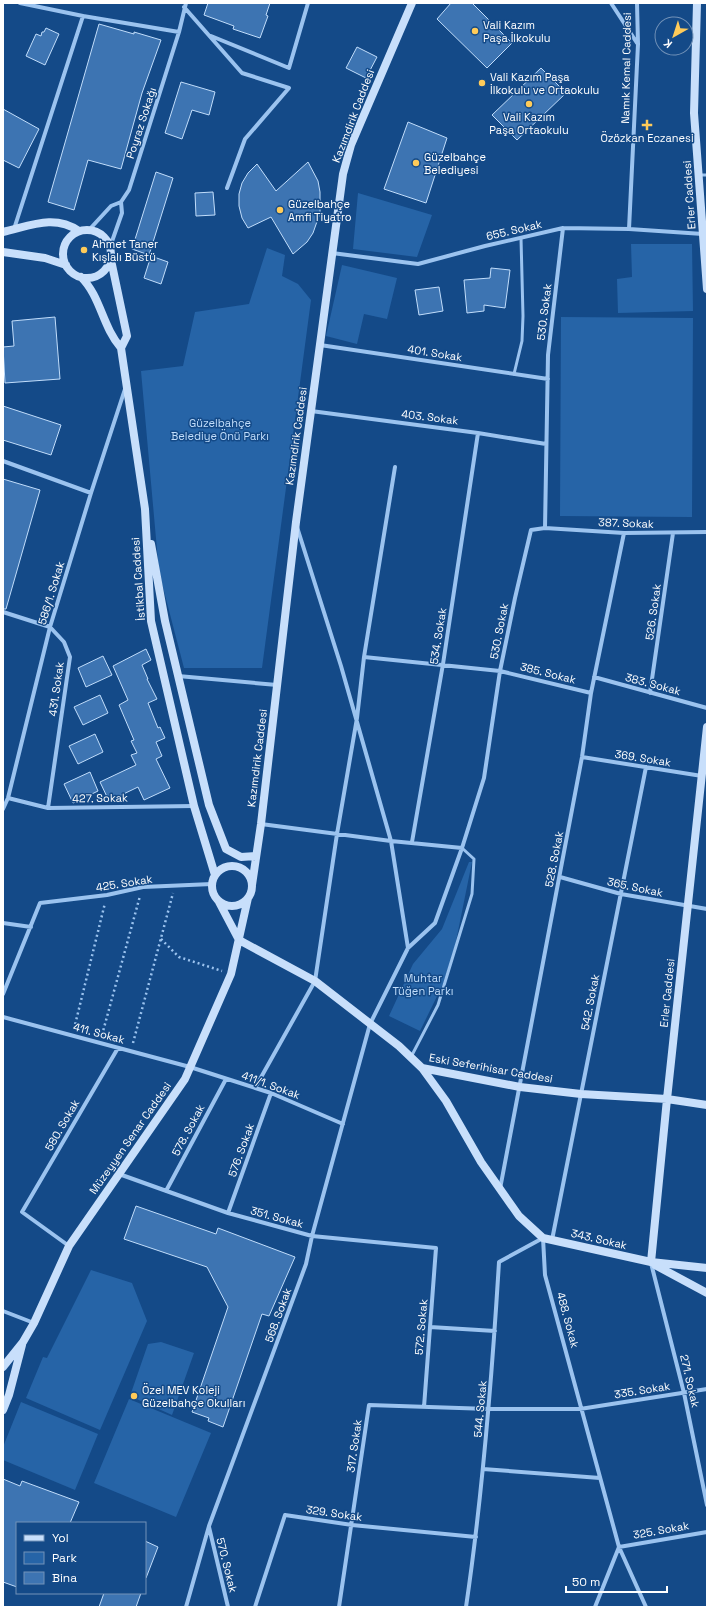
<svg xmlns="http://www.w3.org/2000/svg" width="710" height="1610" font-family="'Space Grotesk',sans-serif">
<style>
.green{fill:#2664a7}
.building{fill:#3d74b2;stroke:#c1ddfb}
.lines{fill:none;stroke-linecap:round;stroke-linejoin:round}
.path{stroke:#9bc3ef;stroke-width:2.5;stroke-dasharray:2 3;stroke-linecap:butt}
.lane{stroke:#9bc3ef;stroke-width:3}
.street{stroke:#9bc3ef;stroke-width:4}
.secondary{stroke:#c8dffb;stroke-width:8}
.poi-dot{fill:#ffcb59;stroke:#144a88;stroke-width:1.5}
.labels{text-anchor:middle;dominant-baseline:central;stroke-width:3;stroke-linejoin:round;paint-order:stroke}
.poi-label{font-size:11px;fill:#fff;stroke:#144a88;text-anchor:start}
.street-label{font-size:11px;fill:#fff;stroke:#144a88}
.park-label{font-size:11px;fill:#c1ddfb;stroke:#144a88}
</style>
<rect width="100%" height="100%" fill="#144a88"/>
<path class="green" d="M358,193L432,215L417,257L353,249Z
M631,244H692L693,311L618,313L617,279L632,277Z
M267,248L285,255L282,276L298,284L311,300L262,668H184L159,572L141,371L183,366L195,312L249,304Z
M342,265L397,278L387,319L364,314L357,344L326,336Z
M561,317L693,318L692,517L560,516Z
M469,862H472L455,946L443,984L420,1031L389,1016L413,964L442,929Z
M91,1270L132,1283L147,1321L100,1430L26,1398L43,1357L47,1358Z
M161,1342L194,1353L172,1415L130,1396L148,1344Z
M129,1399L211,1433L176,1517L94,1483Z
M21,1402L98,1434L75,1490L3,1460V1447Z"/>
<path class="building" d="M208,3H270L266,15L268,16L260,38L233,29L234,26L204,15Z
M451,3H472L512,43L487,68L437,19Z
M99,24L134,34V32L161,40L142,93L121,169L88,160L74,210L48,202Z
M46,28L59,34L45,65L26,56L36,34L41,36L42,32H44Z
M357,47L377,57L366,78L346,68Z
M541,68L566,93L517,140L492,115Z
M181,82L215,92L209,115L192,110L182,139L165,133Z
M3,109L39,129L19,168L3,160Z
M408,122L447,138L426,203L384,189Z
M308,162L318,181L320,192V213L313,233L307,242L293,254L271,217L248,228L242,218L239,206V194L242,183L248,173L257,164L276,191Z
M156,172L173,178L149,255L132,249Z
M213,192L215,215L196,216L195,193Z
M151,256L168,262L161,284L144,278Z
M491,268L510,270L505,308L484,305V311L467,313L464,280L490,278Z
M439,287L443,311L419,315L415,290Z
M55,317L60,379L5,383L3,347L14,346L12,321Z
M3,406L61,425L51,455L3,440Z
M3,479L40,490L6,609H3Z
M146,649L151,660L142,665L148,679H147L157,699L148,703L158,728L160,727L165,738L156,742L162,756L156,759L170,788L144,800L138,787L109,801L100,782L136,765L131,755L137,753L131,741L134,740L119,705L128,700L113,666Z
M103,656L112,675L86,687L78,668Z
M100,695L108,713L83,725L74,707Z
M95,734L103,752L78,764L69,746Z
M90,772L98,791L73,803L64,784Z
M136,1206L216,1234L218,1228L295,1257L269,1316L262,1314L223,1427L208,1421L209,1418L192,1412L228,1307L207,1267L124,1239Z
M3,1479L20,1486L22,1481L79,1502L70,1523H17V1587L3,1582Z
M145,1541L158,1547L146,1578H145Z
M104,1593H141L136,1607H99Z"/>
<g class="lines">
<path class="path" d="M161,939L179,957L222,971
M74,1029L105,903
M102,1035L140,896
M133,1043L173,893"/>
<path class="lane" d="M699,175H707
M514,374L522,341L523,316L521,238
M411,1057L438,1005L472,894L474,859L462,848"/>
<path class="street" d="M20,3L83,16L179,32
M611,3L637,43
M184,7L242,73L289,88L245,139L227,188
M211,36L289,68L308,3
M14,229L83,16
M629,229L638,44L637,3
M88,231L111,206L121,202
M110,247L122,213L121,202L129,190L179,32L186,3
M332,253L418,264L485,246L563,228L629,229L703,234
M320,345L548,379
M311,411L478,433L546,444
M3,461L91,493
M297,527L341,666L391,841L408,948
M545,528L624,533L707,532
M3,612L50,627L64,642L70,657L48,808
M364,657L500,671L591,693
M178,676L277,685
M594,677L707,708
M650,693L673,533
M582,757L702,776
M8,798L48,808L194,806
M3,809L8,798L50,627L91,493L125,389
M261,824L391,841L462,848
M412,842L443,664L478,433
M560,877L621,894L707,909
M3,923L31,927
M3,994L40,903L107,895L143,887L212,884
M3,1017L190,1067L271,1093L343,1124
M255,1088L315,981L337,834L357,718L364,657L395,467
M119,1174L228,1213L312,1236L436,1248L424,1407
M500,1189L582,757L591,693L624,533
M166,1191L226,1079
M228,1213L271,1093
M552,1240L646,767
M69,1246L22,1212L118,1048
M651,1263L684,1393L707,1505
M3,1311L34,1323
M430,1327L495,1331
M483,1469L600,1478
M209,1527L228,1607
M186,1607L209,1526L306,1264L312,1236L370,1024L408,948L435,923L462,848L484,778L500,671L515,598L531,530L545,528L548,355L563,228
M255,1607L285,1515L352,1525L476,1537
M339,1607L369,1405L489,1409H580L707,1389
M466,1607C483,1492 492,1377 499,1262L543,1238L545,1275L619,1547L595,1607
M646,1607L619,1547L707,1532"/>
<path class="secondary" d="M697,3L694,113L707,289
M63 254a24 24 0 1 1 48 0a24 24 0 1 1-48 0Z
M3,232C30,226 54,214 79,231
M3,252L45,258L66,265
M111,260L127,336L121,348
M81,277C101,297 102,326 121,348L145,509L151,621L194,806L215,875
M151,544L165,621L209,805L226,849L241,857L256,856
M212 886a20 20 0 1 1 40 0a20 20 0 1 1-40 0Z
M252,885L261,824L296,522L343,174L351,145L412,3
M219,902L239,940
M239,940L315,981L399,1046L422,1068L520,1087L581,1094L667,1099L707,1105
M422,1068L446,1101L481,1162L519,1216L543,1238L651,1262L707,1268
M651,1262L667,1099L707,727
M655,1265L707,1293
M3,1367L23,1342L34,1323L69,1246L185,1079L231,974L248,898
M3,1410L9,1395L22,1345"/>
</g>
<g class="poi-dot">
<circle cx="475" cy="31" r="4"/>
<circle cx="482" cy="83" r="4"/>
<circle cx="529" cy="104" r="4"/>
<path d="M645 119h4v4h4v4h-4v4h-4v-4h-4v-4h4z"/>
<circle cx="416" cy="163" r="4"/>
<circle cx="280" cy="210" r="4"/>
<circle cx="84" cy="250" r="4"/>
<circle cx="134" cy="1396" r="4"/>
</g>
<g class="labels">
<g class="poi-label">
<text x="483" y="25">Vali Kazım<tspan x="483" dy="13">Paşa İlkokulu</tspan></text>
<text x="490" y="77">Vali Kazım Paşa<tspan x="490" dy="13">İlkokulu ve Ortaokulu</tspan></text>
<text x="529" y="117" text-anchor="middle">Vali Kazım<tspan x="529" dy="13">Paşa Ortaokulu</tspan></text>
<text x="647" y="138" text-anchor="middle">Özözkan Eczanesi</text>
<text x="424" y="157">Güzelbahçe<tspan x="424" dy="13">Belediyesi</tspan></text>
<text x="288" y="204">Güzelbahçe<tspan x="288" dy="13">Amfi Tiyatro</tspan></text>
<text x="92" y="244">Ahmet Taner<tspan x="92" dy="13">Kışlalı Büstü</tspan></text>
<text x="142" y="1390">Özel MEV Koleji<tspan x="142" dy="13">Güzelbahçe Okulları</tspan></text>
</g>
<g class="street-label">
<text transform="translate(626 68) rotate(-89)">Namık Kemal Caddesi</text>
<text transform="translate(353 116) rotate(-69)">Kazımdirik Caddesi</text>
<text transform="translate(141 123) rotate(-72)">Poyraz Sokağı</text>
<text transform="translate(689 195) rotate(-94)">Erler Caddesi</text>
<text transform="translate(514 230) rotate(-13)">655. Sokak</text>
<text transform="translate(544 312) rotate(-83)">530. Sokak</text>
<text transform="translate(435 353) rotate(9)">401. Sokak</text>
<text transform="translate(430 417) rotate(7)">403. Sokak</text>
<text transform="translate(296 436) rotate(-82)">Kazımdirik Caddesi</text>
<text transform="translate(626 523) rotate(2)">387. Sokak</text>
<text transform="translate(138 579) rotate(-94)">İstikbal Caddesi</text>
<text transform="translate(51 593) rotate(-73)">586/1. Sokak</text>
<text transform="translate(653 612) rotate(-82)">526. Sokak</text>
<text transform="translate(499 631) rotate(-79)">530. Sokak</text>
<text transform="translate(438 636) rotate(-81)">534. Sokak</text>
<text transform="translate(548 673) rotate(14)">385. Sokak</text>
<text transform="translate(653 684) rotate(15)">383. Sokak</text>
<text transform="translate(56 689) rotate(-82)">431. Sokak</text>
<text transform="translate(257 758) rotate(-83)">Kazımdirik Caddesi</text>
<text transform="translate(643 758) rotate(9)">369. Sokak</text>
<text transform="translate(100 798) rotate(-1)">427. Sokak</text>
<text transform="translate(554 859) rotate(-79)">528. Sokak</text>
<text transform="translate(124 883) rotate(-9)">425. Sokak</text>
<text transform="translate(635 887) rotate(12)">365. Sokak</text>
<text transform="translate(667 993) rotate(-84)">Erler Caddesi</text>
<text transform="translate(590 1002) rotate(-79)">542. Sokak</text>
<text transform="translate(99 1033) rotate(15)">411. Sokak</text>
<text transform="translate(491 1068) rotate(10)">Eski Seferihisar Caddesi</text>
<text transform="translate(271 1085) rotate(20)">411/1. Sokak</text>
<text transform="translate(62 1125) rotate(-60)">580. Sokak</text>
<text transform="translate(188 1130) rotate(-62)">578. Sokak</text>
<text transform="translate(130 1138) rotate(-55)">Müzeyyen Senar Caddesi</text>
<text transform="translate(241 1150) rotate(-70)">576. Sokak</text>
<text transform="translate(277 1217) rotate(15)">351. Sokak</text>
<text transform="translate(599 1239) rotate(13)">343. Sokak</text>
<text transform="translate(278 1315) rotate(-70)">568. Sokak</text>
<text transform="translate(568 1320) rotate(75)">488. Sokak</text>
<text transform="translate(421 1327) rotate(-85)">572. Sokak</text>
<text transform="translate(690 1381) rotate(77)">271. Sokak</text>
<text transform="translate(642 1390) rotate(-9)">335. Sokak</text>
<text transform="translate(480 1409) rotate(-85)">544. Sokak</text>
<text transform="translate(354 1446) rotate(-82)">317. Sokak</text>
<text transform="translate(334 1513) rotate(8)">329. Sokak</text>
<text transform="translate(661 1530) rotate(-10)">325. Sokak</text>
<text transform="translate(227 1565) rotate(76)">570. Sokak</text>
</g>
<g class="park-label">
<text x="220" y="423">Güzelbahçe<tspan x="220" dy="13">Belediye Önü Parkı</tspan></text>
<text x="423" y="978">Muhtar<tspan x="423" dy="13">Tüğen Parkı</tspan></text>
</g>
</g>
<rect width="710" height="1610" fill="none" stroke="#ffffff" stroke-width="8"/>
<rect x="16" y="1522" width="130" height="72" fill="#144a88" stroke="#7292b8"/>
<rect x="24" y="1535" width="20" height="6" fill="#c8dffb" stroke="#7292b8"/>
<text x="52" y="1542" font-size="12" fill="#ffffff">Yol</text>
<rect x="24" y="1552" width="20" height="12" fill="#2664a7" stroke="#7292b8"/>
<text x="52" y="1562" font-size="12" fill="#ffffff">Park</text>
<rect x="24" y="1572" width="20" height="12" fill="#3d74b2" stroke="#7292b8"/>
<text x="52" y="1582" font-size="12" fill="#ffffff">Bina</text>
<g transform="translate(674 36) rotate(219)"><circle r="19" fill="#144a88" stroke="#7292b8"/>
<path d="M0-3L7 15L0 10L-7 15Z" fill="#ffcb59"/>
<text y="-6" font-size="11" font-weight="bold" text-anchor="middle" fill="#ffffff">K</text>
</g>
<path d="M566 1586v6h101v-6" fill="none" stroke="#ffffff" stroke-width="2"/>
<text x="572" y="1586" font-size="12" fill="#ffffff" stroke="#144a88" stroke-width="3" paint-order="stroke">50 m</text>
</svg>
